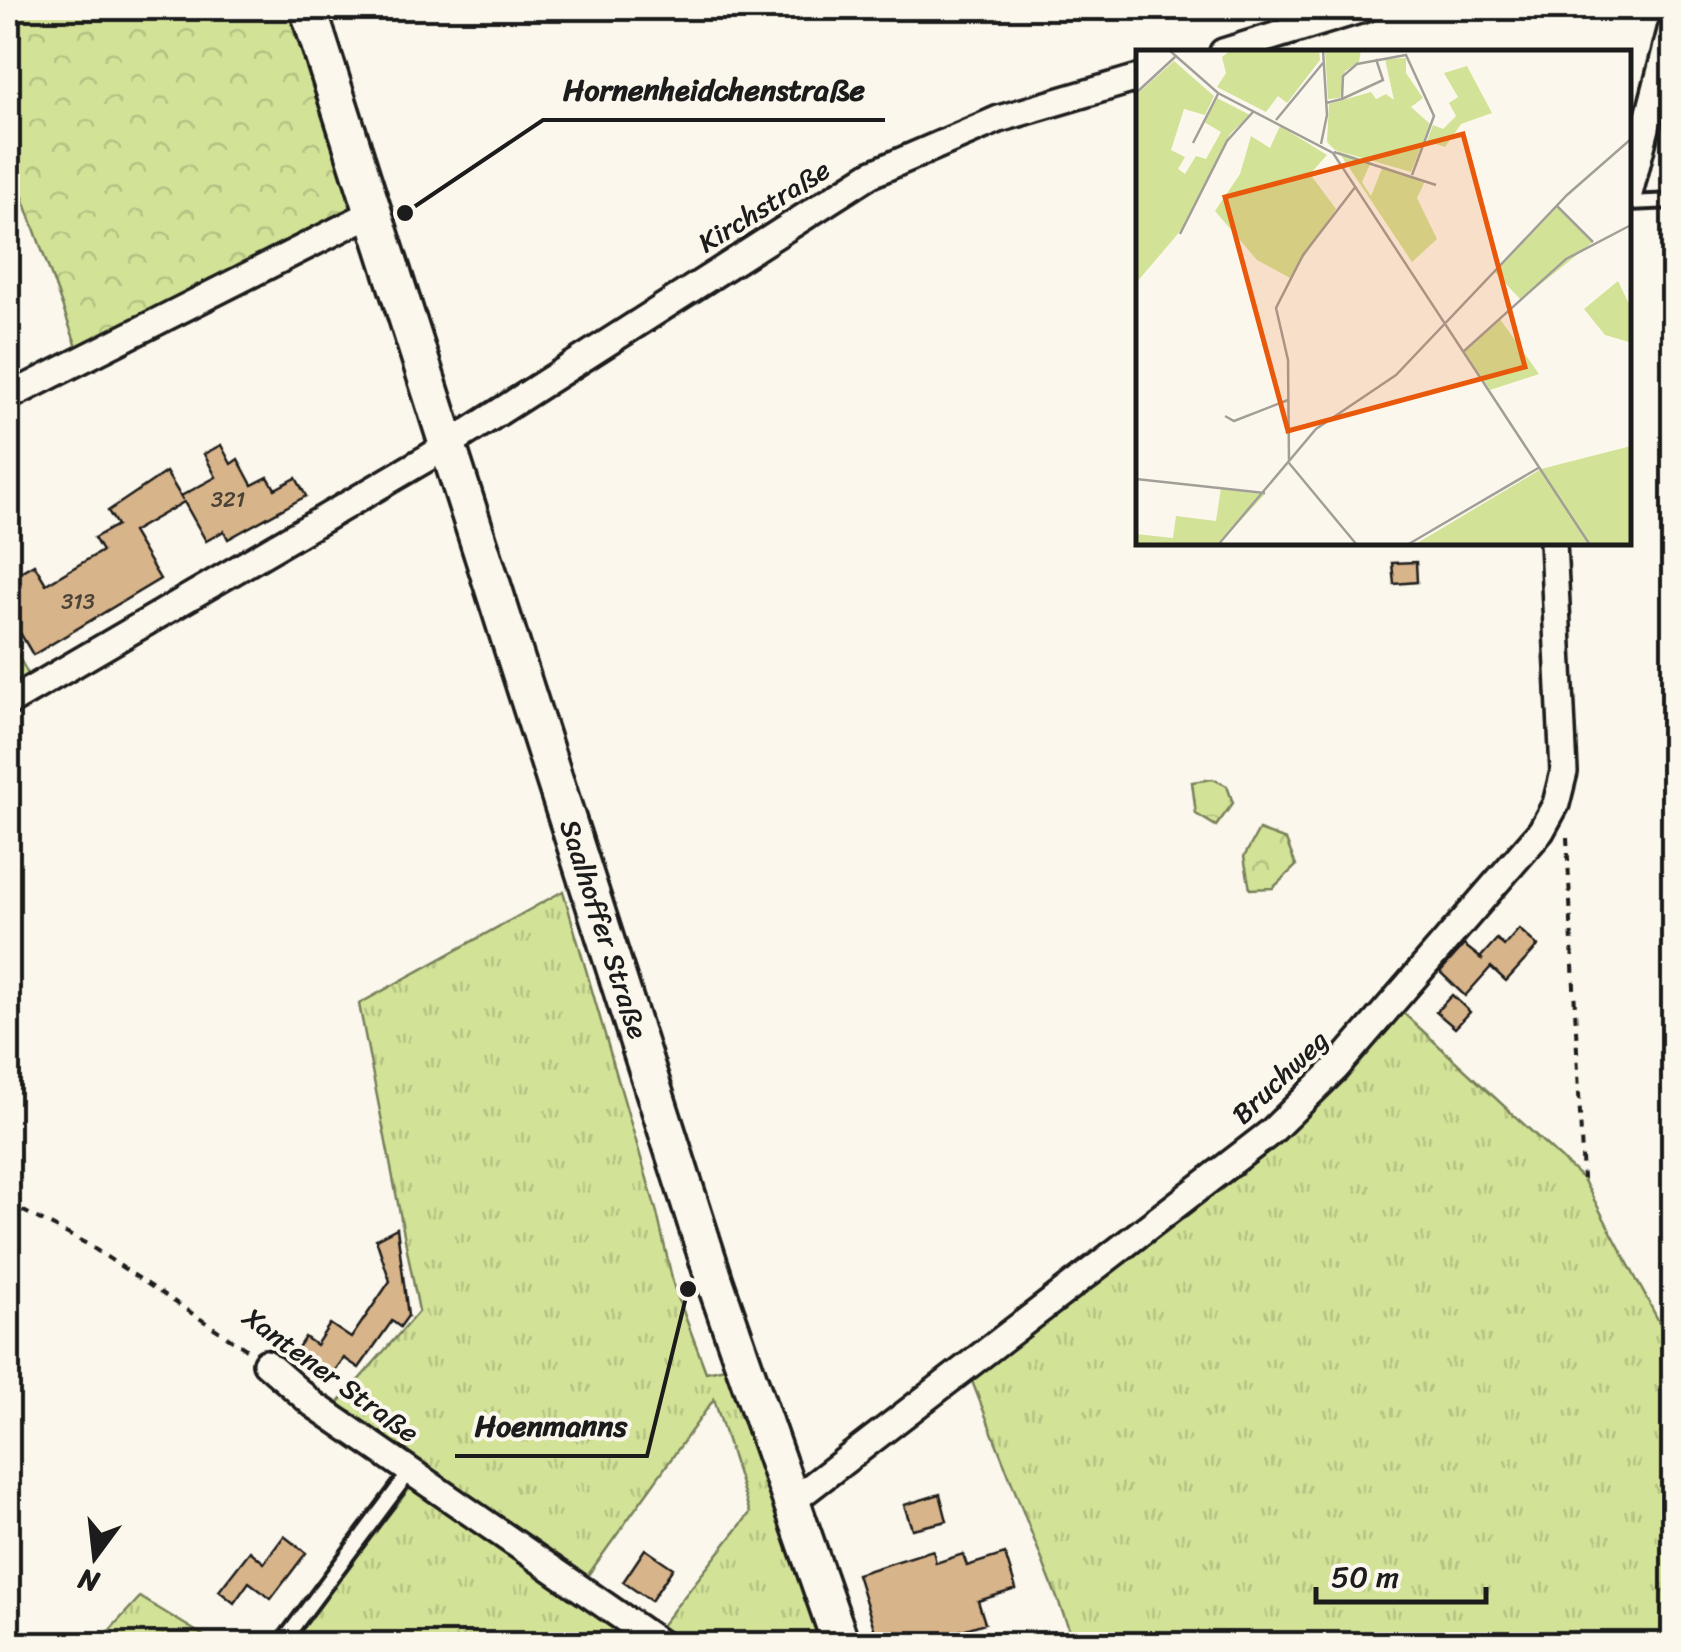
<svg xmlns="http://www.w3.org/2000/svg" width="1681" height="1652" font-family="Sriracha,sans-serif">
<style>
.grass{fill:url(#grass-tufts);stroke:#77805a;stroke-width:2.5}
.forest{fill:url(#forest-crowns);stroke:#77805a;stroke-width:2.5}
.building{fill:#d8b48a;stroke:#1c1c1c;stroke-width:2.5}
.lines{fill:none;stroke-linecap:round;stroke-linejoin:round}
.lane-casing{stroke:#1c1c1c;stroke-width:20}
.street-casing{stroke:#1c1c1c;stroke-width:32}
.secondary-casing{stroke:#1c1c1c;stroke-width:42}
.path{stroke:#1c1c1c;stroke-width:4;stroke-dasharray:8 8;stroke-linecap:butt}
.lane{stroke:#fbf7ec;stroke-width:12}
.street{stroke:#fbf7ec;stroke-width:25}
.secondary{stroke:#fbf7ec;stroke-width:35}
.labels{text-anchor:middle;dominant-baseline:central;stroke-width:8;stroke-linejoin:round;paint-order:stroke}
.number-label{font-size:22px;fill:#4b4238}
.street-label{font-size:28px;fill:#1c1c1c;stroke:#fbf7ec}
.inset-road{fill:none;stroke:#a29f99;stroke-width:2.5}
.view{fill:#e8590c;fill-opacity:0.15;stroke:#e8590c;stroke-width:5}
.inset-edge{fill:none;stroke:#1c1c1c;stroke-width:5}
.leader{fill:none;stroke:#1c1c1c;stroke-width:4}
.callout-dot{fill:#1c1c1c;stroke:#fbf7ec;stroke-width:4}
.callout-label{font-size:30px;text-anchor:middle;font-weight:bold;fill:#1c1c1c;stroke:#fbf7ec;stroke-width:8;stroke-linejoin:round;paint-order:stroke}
</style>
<defs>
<pattern id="grass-tufts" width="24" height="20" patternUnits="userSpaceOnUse" patternTransform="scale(2.5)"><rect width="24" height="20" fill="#d2e397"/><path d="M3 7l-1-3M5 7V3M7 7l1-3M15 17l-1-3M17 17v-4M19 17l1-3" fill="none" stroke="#b4c282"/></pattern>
<pattern id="forest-crowns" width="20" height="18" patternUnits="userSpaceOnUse" patternTransform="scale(2.5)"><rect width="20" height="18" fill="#d2e397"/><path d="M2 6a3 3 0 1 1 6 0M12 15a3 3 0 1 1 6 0" fill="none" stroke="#b4c282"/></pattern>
</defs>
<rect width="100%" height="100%" fill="#fbf7ec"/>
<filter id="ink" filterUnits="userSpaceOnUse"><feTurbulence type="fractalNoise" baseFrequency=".01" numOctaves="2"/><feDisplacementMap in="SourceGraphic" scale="20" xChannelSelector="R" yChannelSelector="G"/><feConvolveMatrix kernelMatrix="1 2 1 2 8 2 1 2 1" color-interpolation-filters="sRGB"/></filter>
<g filter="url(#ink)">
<path class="grass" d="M8,637L35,687L8,703Z
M563,891L657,1213L674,1287L706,1372L730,1367L827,1644H676L657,1631L750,1513L714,1399L583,1582L335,1407L419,1311L359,1004Z
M1398,1008L1583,1179L1673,1348V1644H1075L970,1376Z
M419,1486L646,1644H287L410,1488Z
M140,1597L217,1644H97Z"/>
<path class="forest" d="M8,8H308L374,212L82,361L8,156Z
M1213,779L1227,786L1233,803L1216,826L1196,814L1192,782Z
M1259,830L1286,840L1296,866L1273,888L1250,889L1244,857Z"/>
<path class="building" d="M221,445L231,464L238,459L252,485L268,477L275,489L296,478L306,496L228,539L224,531L206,541L184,502L132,532L160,579L33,655L8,612V600L19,594L10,578L34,564L46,584L102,551L94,538L117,525L108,511L166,472L183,500L181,496L216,477L204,454Z
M1416,562L1417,582L1394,584L1392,563Z
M1519,929L1538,946L1506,981L1491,967L1465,996L1440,972L1464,945L1483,960L1480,958L1497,939L1504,946Z
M1452,995L1470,1012L1455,1028L1436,1012Z
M397,1228L408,1316L400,1327L392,1321L359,1368L344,1358L331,1376L295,1352L305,1337L316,1345L330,1324L351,1338L390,1281L376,1239Z
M940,1494L947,1521L912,1529L904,1505Z
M284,1536L306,1553L271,1599L249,1582L234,1603L219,1591L250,1551L264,1563Z
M645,1549L673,1568L651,1601L623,1582Z
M933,1550L936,1563L963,1554L967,1566L1005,1554L1016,1589L978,1601L985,1623L946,1635L949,1644H879L857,1574Z"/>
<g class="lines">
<defs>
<path id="lane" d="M1628,203L1674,201
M281,1644L411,1470"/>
<path id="street" d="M1223,52L1366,8
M1628,198L1674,19
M8,397L374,212
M8,703L429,457L871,174L999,119L1138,78
M266,1363L313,1404L661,1644
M790,1503L1271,1132L1336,1068L1541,831L1556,804L1564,772L1553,542"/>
<path id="secondary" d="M308,8L715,1282L841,1644"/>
</defs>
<use href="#lane" class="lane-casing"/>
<use href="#street" class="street-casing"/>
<use href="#secondary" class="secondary-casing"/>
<path class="path" d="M1567,837L1583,1179
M8,1203L87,1244L246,1349"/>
<use href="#lane" class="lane"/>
<use href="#street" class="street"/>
<use href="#secondary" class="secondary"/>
</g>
</g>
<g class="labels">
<g class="number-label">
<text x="228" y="499">321</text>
<text x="78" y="601">313</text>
</g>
<g class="street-label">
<text transform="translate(764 206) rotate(-32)">Kirchstraße</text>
<text transform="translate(604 929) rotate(72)">Saalhoffer Straße</text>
<text transform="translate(1280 1077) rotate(-44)">Bruchweg</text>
<text transform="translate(331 1375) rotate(36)">Xantener Straße</text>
</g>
</g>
<g transform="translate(1136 50)">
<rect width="495" height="495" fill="#fbf7ec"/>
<path d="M95,0H183L184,10L151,53L142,46L130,62L81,37L90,23L86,7ZM189,0H225L223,12L209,21L204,48L192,49ZM270,8V23L287,48L275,57L294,74L275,122L199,100L191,92L193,54L235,42L240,49L250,44L258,50L249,9ZM38,11L78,46L69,65L48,59L35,100L49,107L42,119L49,124L60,106L70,109L85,82L68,72L81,48L114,65L94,84L46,179L0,233V45ZM331,16L356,63L325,74L309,97L291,91L297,75L307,79L320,66L313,53L322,47L308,23ZM144,76L191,105L174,124L200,159L154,228L121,210L79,161L104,124L115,86L134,98ZM202,101L235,112L226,132L235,146L247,116L289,131L281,148L301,189L276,212ZM421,156L457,192L385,250L358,221ZM495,396V495H278L405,419ZM85,438L130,443L82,495H0V484L37,488L40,466L80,471Z" fill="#d2e397"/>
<path d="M482,231L495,258V312L493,292L469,285L448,259ZM364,269L403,324L354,340L328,301Z" fill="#d2e397"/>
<path class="inset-road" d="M33,0L82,43L197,103L454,495M0,43L39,7M206,49L247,30L240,9M190,53L206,49L207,26L221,14L270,5L298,66L276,125M140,70L187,13M57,93L82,44M185,94L191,65L187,0M198,102L300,135M421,156L457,192M44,184L91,91L117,62M328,301L430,209L495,175M89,366L98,371L152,350M153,412L152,310L140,258L167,205L220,136M153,413L221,495M0,429L129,443M82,495L180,379L260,325L431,145L495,89M271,495L404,417"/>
<path class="view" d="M327,84L389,317L152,381L89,147Z"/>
<rect width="495" height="495" class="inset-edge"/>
</g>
<path class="leader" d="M405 213L543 120H885M688 1289L647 1456H455"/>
<g class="callout-dot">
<circle cx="405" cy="213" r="10"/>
<circle cx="688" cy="1289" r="10"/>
</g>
<g class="callout-label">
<text x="714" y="100">Hornenheidchenstraße</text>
<text x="551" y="1436">Hoenmanns</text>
</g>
<rect width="1681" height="1652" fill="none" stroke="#fbf7ec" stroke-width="40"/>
<rect x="20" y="20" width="1641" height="1612" fill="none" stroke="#1c1c1c" stroke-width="4" filter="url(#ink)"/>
<g transform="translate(95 1557) rotate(195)" stroke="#fbf7ec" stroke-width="8" paint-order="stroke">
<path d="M0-8L18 38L0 25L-18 38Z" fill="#1c1c1c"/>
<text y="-15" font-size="28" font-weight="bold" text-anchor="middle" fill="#1c1c1c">N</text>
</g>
<path d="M1316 1587v15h170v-15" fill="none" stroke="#1c1c1c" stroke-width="5"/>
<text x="1331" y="1587" font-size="30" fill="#1c1c1c" stroke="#fbf7ec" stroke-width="8" paint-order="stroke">50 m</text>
</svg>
